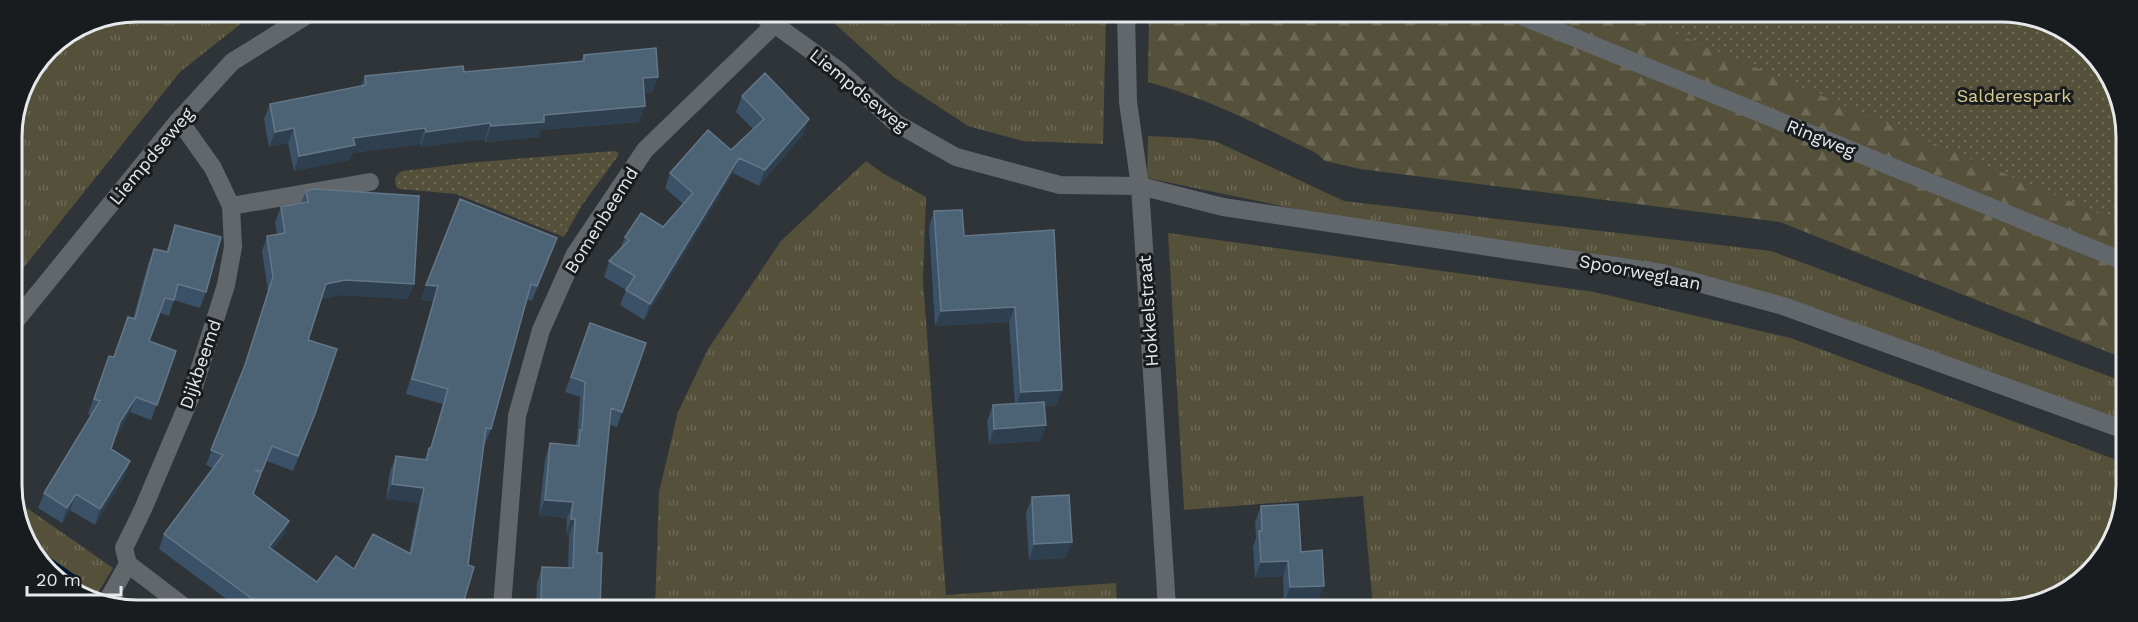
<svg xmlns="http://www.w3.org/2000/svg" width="2138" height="622" font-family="'Work Sans',sans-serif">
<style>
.grass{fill:url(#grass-tufts)}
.forest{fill:url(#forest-firs)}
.park{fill:url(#park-dots)}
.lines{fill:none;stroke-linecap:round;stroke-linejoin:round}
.stream{stroke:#021a2e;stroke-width:9}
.street{stroke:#62676c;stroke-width:18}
.secondary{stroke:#62676c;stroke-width:18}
.wall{fill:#3a5167}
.shaded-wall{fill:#2e3f4f}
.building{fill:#4c6275;stroke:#647788;stroke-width:1.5}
.labels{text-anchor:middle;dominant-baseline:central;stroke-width:6;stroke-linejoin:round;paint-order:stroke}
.street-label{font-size:18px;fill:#e5e9ec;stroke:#191c1e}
.park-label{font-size:18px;fill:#d9cc90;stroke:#191c1e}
.rim{fill:none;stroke:#e5e9ec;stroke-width:3}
</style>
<defs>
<pattern id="grass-tufts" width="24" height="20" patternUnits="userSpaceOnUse" patternTransform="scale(1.5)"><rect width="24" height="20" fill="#555039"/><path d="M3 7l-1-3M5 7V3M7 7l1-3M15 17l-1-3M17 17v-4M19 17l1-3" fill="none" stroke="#6d6956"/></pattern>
<pattern id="forest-firs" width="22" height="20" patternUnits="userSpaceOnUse" patternTransform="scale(1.5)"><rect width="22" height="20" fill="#555039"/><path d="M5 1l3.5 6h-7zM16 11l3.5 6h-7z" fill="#6d6956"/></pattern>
<pattern id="park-dots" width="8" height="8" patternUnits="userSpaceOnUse" patternTransform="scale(1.5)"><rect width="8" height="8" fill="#555039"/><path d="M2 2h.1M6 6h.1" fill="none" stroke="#6d6956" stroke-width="1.8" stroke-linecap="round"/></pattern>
</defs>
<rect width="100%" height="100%" fill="#2f3439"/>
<path class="grass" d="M138,12H259L243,22L180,72L13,281L12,130L22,89L49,49L90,21Z
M824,14H1106L1103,144L1023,141L968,126L895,78Z
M1148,136L1189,138L1215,141L1344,201L1771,251L2122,381V421L1785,298L1339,218L1147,178Z
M866,161L884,174L926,197L923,280L946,595L1116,583L1117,608L655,607L659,492L678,412L708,349L781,241Z
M1168,233L1594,292L1791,338L2122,462V516L2077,584L2008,610L1373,608L1363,496L1184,510Z
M14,499L113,568L94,599L43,567L14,508Z"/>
<path class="forest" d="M1149,14L1835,16L2095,55L2124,114L2123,358L1780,222L1360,169L1325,161L1316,153C1261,126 1207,98 1148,82Z"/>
<path class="park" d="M1632,15L2032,16L2095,55L2124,114L2123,224Z
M614,151L618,152V156L582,205L564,237L456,194L400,189L397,188C393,179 395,176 402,171L478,162Z"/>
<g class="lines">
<path class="stream" d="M37,554L73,579"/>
<path class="street" d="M759,13L838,70L896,123L956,157L1060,185L1140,186L1223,207L1662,273L1783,306L2122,429
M1126,14L1128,102L1140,186L1167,608
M231,206L370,182
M13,324L179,120L232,62L312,12
M128,564L183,606
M105,605L128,564L124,548L143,509L191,396L226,285L233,247L231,206L213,168L179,120
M502,607L517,416L541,330L575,254L645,150L774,25"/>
<path class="secondary" d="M1519,15L2123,261"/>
</g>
<path class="wall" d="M584,55L653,92L644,93L639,122L541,130L539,137L485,142V139L420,147V144L352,153L349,160L294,171L288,143L269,147L264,119L270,104L361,86L365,76L464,72L581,61Z
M742,96L803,135L759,186L733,173L644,320L620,305L626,290L604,277L609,261L620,249L625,237L663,227L683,204L665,188L670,173L731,150L753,129L736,112Z
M306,191L408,299L340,295L321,299L308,340L310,429L293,471L267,461L253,494L289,521L283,536L273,549L317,582L354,569L409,553L419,503L386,499L390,471L396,456L424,460L429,448H430L443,404L406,394L433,301L421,300L426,285L551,253L532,301L527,299L491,429L485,444H484L462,607L236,606L159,549L164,534L213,468L206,465L242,373L268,292L262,251L267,236L277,234L275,222L281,207L301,203Z
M934,211L964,236L1054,230L1057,405L1044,406L1046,425L1040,441L989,444L987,421L993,405L1015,404L1009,322L935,326L929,227Z
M175,225L206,292L200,308L174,300L169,316L160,313L149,341L176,351L151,420L130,412L115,438L111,449L130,461L124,477L95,525L70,510L62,523L38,508L44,493L91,416L88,414L109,356L114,357L133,319L148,264L154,249L166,252Z
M590,323L646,343L617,427L610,425L597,553L600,607H536L537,582L542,567L568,568L569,535L566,534L567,518L539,515L545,459L550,443L575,445L577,439L580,397L565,392Z
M1032,497L1066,558L1029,560L1026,513Z
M1261,506L1301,552L1318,601L1284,603L1283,576L1255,578L1253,547L1256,538L1255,522Z"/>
<path class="shaded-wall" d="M658,77L653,92L637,93L643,78Z
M645,106L639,122L541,130L539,137L485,142L491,126L544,115Z
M809,119L803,135L759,186L765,170Z
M490,123L485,139L420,147L426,132Z
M294,128L288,143L269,147L275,132Z
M425,128L420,144L352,153L349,160L294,171L299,156L353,138Z
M739,158L733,173L644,320L650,304Z
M345,280L414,284L408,299L340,295L321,299L326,284Z
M426,285L438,286L433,301L421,300Z
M1015,307L1009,322L935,326L941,311Z
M1062,390L1057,405L1015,407L1021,392Z
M136,397L130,412L115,438L120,422Z
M1046,425L1040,441L989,444L994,429Z
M130,461L124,477L95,525L100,509Z
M392,484L424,488L419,503L386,499Z
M76,494L70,510L62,523L67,508Z
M545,500L573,502L567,518L539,515Z
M571,519H575L569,535L566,534Z
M289,521L283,536L264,561L269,547Z
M1072,542L1066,558L1029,560L1034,544Z
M1288,561L1283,576L1255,578L1261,562Z
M1324,586L1318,601L1284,603L1290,587Z"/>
<path class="building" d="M656,48L658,77L643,78L645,106L544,115V122L491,126L490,123L426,132L425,128L353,138L355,145L299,156L294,128L275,132L270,104L366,85L365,76L463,66L464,72L584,61V55Z
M765,73L809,119L765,170L739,158L650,304L626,290L635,276L609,261L629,240L625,237L641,213L663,227L693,193L670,173L708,130L731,150L764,119L742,96Z
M315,189L419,196L414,284L345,280L326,284L308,340L337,349L315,414L298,456L272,446L262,471L255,470L261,473L253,494L289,521L269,547L317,582L336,556L354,569L373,534L411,554L424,488L392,484L396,456L427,460L429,448H431L448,389L412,379L438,286L426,285L460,199L557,238L537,286L531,284L491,429L486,428L468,565L474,567L462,607L262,606L164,534L223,455L211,450L245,365L273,277L267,236L285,233L281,207L308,202L306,191Z
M962,210L964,236L1054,230L1062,390L1021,392L1015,307L941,311L934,211Z
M175,225L221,237L206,292L178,284L174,300L165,298L149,341L176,351L157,405L136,397L120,422L111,449L130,461L100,509L76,494L67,508L44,493L100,401L94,399L109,356L114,357L128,317L135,319L154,249L168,252Z
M590,323L646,343L622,412L611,408L597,553H602L600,607H541L542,567L573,568L575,519H571L573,502L545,500L550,443L579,446L580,430H582L585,382L571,377Z
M1044,402L1046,425L994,429L993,405Z
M1069,495L1072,542L1034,544L1032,497Z
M1298,504L1301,552L1322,550L1324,586L1290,587L1288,561L1261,562L1259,531H1262L1261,506Z"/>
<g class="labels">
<g class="street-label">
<text transform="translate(859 90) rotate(39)">Liempdseweg</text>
<text transform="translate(1821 138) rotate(22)">Ringweg</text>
<text transform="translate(151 156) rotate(-50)">Liempdseweg</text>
<text transform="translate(601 220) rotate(-58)">Bomenbeemd</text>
<text transform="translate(1640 272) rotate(11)">Spoorweglaan</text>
<text transform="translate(1148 311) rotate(-94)">Hokkelstraat</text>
<text transform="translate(200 364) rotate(-71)">Dijkbeemd</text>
</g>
<g class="park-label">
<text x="2014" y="95">Salderespark</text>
</g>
</g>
<path d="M0 0H2138V622H0ZM137 22H2001A115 115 0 0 1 2116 137V485A115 115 0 0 1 2001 600H137A115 115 0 0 1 22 485V137A115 115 0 0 1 137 22Z" fill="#191c1e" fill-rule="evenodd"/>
<path class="rim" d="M137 22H2001A115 115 0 0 1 2116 137V485A115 115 0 0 1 2001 600H137A115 115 0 0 1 22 485V137A115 115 0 0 1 137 22Z"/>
<path d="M27 586v9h94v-9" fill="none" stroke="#e5e9ec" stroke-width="3"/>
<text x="36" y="586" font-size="18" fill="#e5e9ec" stroke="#191c1e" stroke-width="4.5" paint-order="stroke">20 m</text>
</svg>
